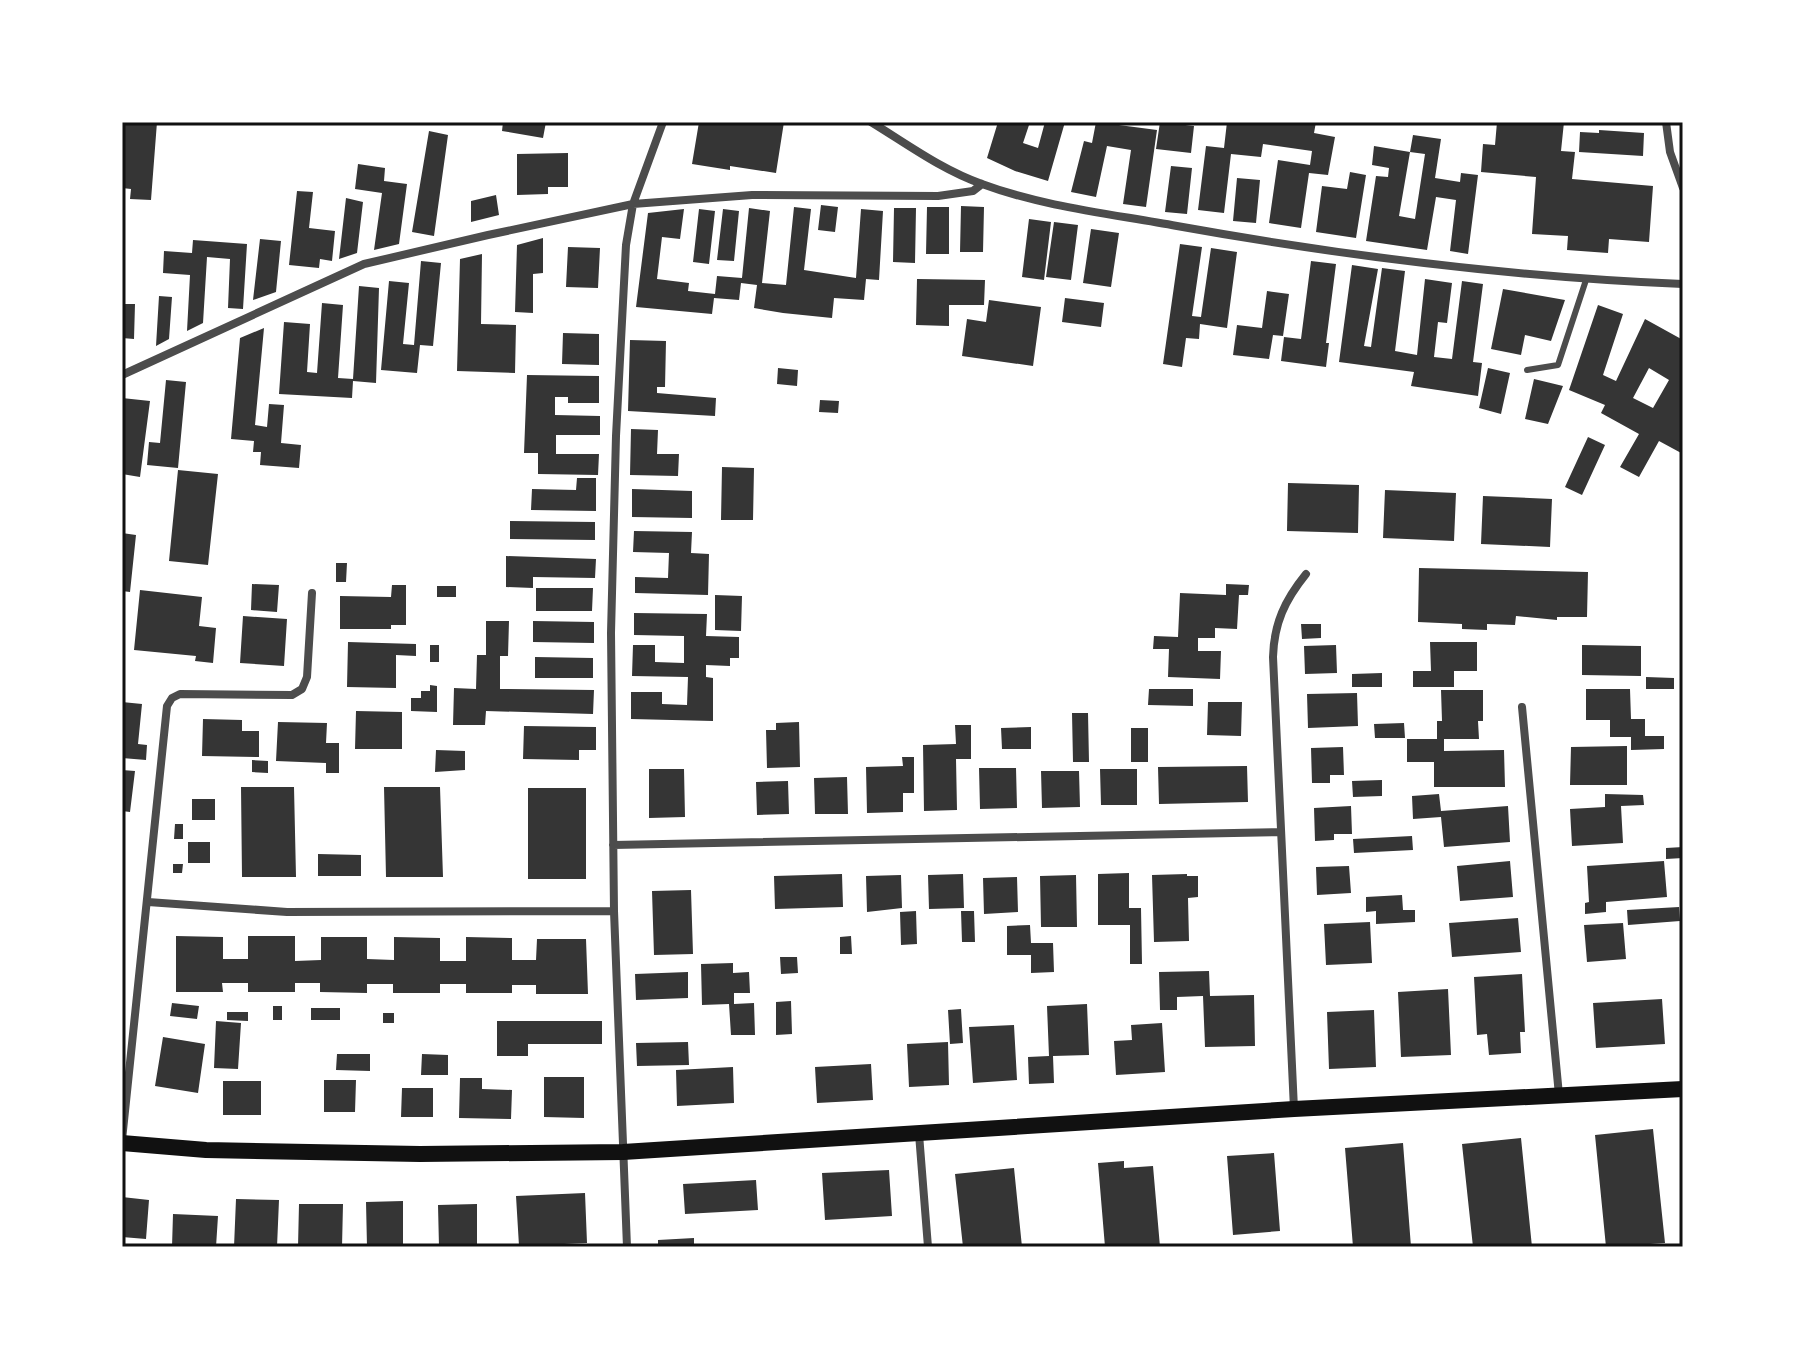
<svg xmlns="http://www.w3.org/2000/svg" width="1805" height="1369" font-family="'Sofia Sans Condensed',sans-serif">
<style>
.building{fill:#353535;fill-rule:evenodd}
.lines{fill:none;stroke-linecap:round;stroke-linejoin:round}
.service{stroke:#4c4c4c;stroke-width:6}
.minor{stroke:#4c4c4c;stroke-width:8}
.secondary{stroke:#111;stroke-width:16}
.neatline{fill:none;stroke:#111;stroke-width:3}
</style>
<rect width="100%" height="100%" fill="#fff"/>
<path class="building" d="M123,122H157L151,200L130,199L131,189L122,188Z
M503,122H546L543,138L502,131Z
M699,122H784L776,173L730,166V170L692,164Z
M998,122H1018L1029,125L1023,143L1038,148L1045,122H1065L1048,181L1015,171L987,158Z
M1096,122L1157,130L1146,207L1123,204L1131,150L1107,146L1096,197L1071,192L1084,141L1092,143Z
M1160,122L1194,126L1191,153L1156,149Z
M1227,122H1316L1314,133L1335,137L1328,175L1309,173L1301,228L1269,223L1278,160L1310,165L1312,151L1263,144L1261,157L1231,154L1224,213L1198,210L1206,146L1224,148Z
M1497,122H1564L1561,151L1575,152L1572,179L1653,186L1649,242L1609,239L1608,253L1567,250L1568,236L1532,234L1536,177L1481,172L1483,144L1495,145Z
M1599,130L1644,133L1643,156L1579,152L1580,132L1599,133Z
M429,131L448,135L434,236L412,232Z
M1413,135L1441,139L1435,178L1460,182L1461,173L1478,175L1468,254L1450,251L1456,200L1436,197L1427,250L1366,241L1376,176L1388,177L1389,168L1372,165L1374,146L1410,152ZM1410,152L1425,154L1415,219L1399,216Z
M568,153V187H548V194L517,195V154Z
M358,164L385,168L384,181L407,184L399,244L374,250L382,193L355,189Z
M1171,166L1192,168L1187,214L1165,212Z
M1350,172L1366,175L1356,238L1316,232L1322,186L1347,189Z
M1237,178L1260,180L1256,223L1233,221Z
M297,191L313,192L309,228L335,231L332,261L320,259L319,268L289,265Z
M496,195L499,215L471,222V201Z
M346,198L363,202L357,253L339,259Z
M821,205L838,207L835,232L818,230Z
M961,206L984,207L983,252H960Z
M794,207L811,209L804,270L856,278L861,209L883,211L879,280L866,279L864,300L834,298L832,318L783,313L754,308L757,285L741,283L739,300L714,298L712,314L636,307L648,213L684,209L680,239L662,237L657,279L689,283L688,291L715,294L717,276L742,278L749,208L770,211L762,283L786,285Z
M927,207H949V254H926Z
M894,208H916L915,263L893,262Z
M699,209L715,211L709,264L693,262Z
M723,209L739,211L734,261L717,260Z
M1029,219L1051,222L1044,280L1022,277Z
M1054,222L1078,225L1071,280L1046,277Z
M1091,229L1119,233L1111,287L1083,283Z
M543,238V273L533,274V313L515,312L517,245Z
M260,239L281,241L276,292L253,300Z
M193,240L247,244L243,309L228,308L230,259L207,257L203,323L187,331L190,275L163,273L164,251L192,253Z
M1180,244L1202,247L1192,316L1201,317L1211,248L1237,252L1227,328L1200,324L1199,339L1186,338L1182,367L1163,364Z
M568,247L600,248L598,288L566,287Z
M482,254L481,324L516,325L515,373L457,371L460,259Z
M421,261L441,263L433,346L420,345L417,373L381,370L389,281L409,283L403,344L414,345Z
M1311,261L1336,264L1326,343H1329L1326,367L1281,361L1284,337L1301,339Z
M1352,265L1378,269L1364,346L1371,347L1382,268L1405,271L1395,351L1417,355L1425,279L1452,283L1447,323L1438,322L1434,357L1452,359L1462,281L1483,284L1473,362L1482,363L1478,396L1411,386L1414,372L1339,362Z
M917,279L985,280L984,305H949V326L916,325Z
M359,286L379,288L376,383L353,381L352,398L279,394L284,322L310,324L307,372L317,373L322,303L343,305L338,378L353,379Z
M1503,289L1565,300L1551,341L1525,335L1521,355L1491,349Z
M1267,291L1289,294L1283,336L1273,335L1269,359L1233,355L1237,325L1262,328Z
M159,296L172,297L169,339L156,346Z
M1065,298L1104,303L1101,327L1062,322Z
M989,300L1041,307L1033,366L962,356L967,319L986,322Z
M122,304H135L134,339L122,338Z
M1598,305L1623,314L1603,375L1616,381L1645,319L1683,340V401L1681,405L1683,406V454L1659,441L1639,477L1620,467L1639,434L1601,413L1605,405L1569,390ZM1649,368L1669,380L1653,408L1633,398Z
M264,328L255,425L267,427L269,404L284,405L281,443L301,445L299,468L260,465L261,452H253L254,441L231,439L240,338Z
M563,333L599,334V365L562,364Z
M630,340L666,341L665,387H657V393L716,398L715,416L628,411Z
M778,368L798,370L797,386L777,384Z
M1488,368L1510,373L1501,414L1479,408Z
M527,375L599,376V403H568V397H555V415L600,416V435H556V454H599L598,475L538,474V453H524Z
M1534,379L1563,386L1548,424L1525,419Z
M166,380L186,382L178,468L147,465L149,442L160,443Z
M122,398L150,401L140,477L122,474Z
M820,400L839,401L838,413L819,412Z
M631,429L658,430L657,454H679L678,476L630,475Z
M1588,437L1605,445L1582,495L1565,487Z
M722,467L754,468L753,520H721Z
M178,470L218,474L208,565L169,561Z
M577,478H596V511L531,510L532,489L576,490Z
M1288,483L1359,485L1358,533L1287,531Z
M632,489L692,491V518L632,517Z
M1385,490L1456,493L1454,541L1383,538Z
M1483,496L1552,499L1550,547L1481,544Z
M510,521L595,522V540L510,539Z
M634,531L692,532L691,553L709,554L708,595L635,593V577L668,578L669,553L633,552Z
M122,533L136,535L130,592L122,591Z
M506,556L596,559L595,578L533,577V588L506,587Z
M336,563H347L346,582H336Z
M1419,568L1588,572L1587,617H1557V620L1516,616L1515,625L1487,624V630L1462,629V624L1418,622Z
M252,584L279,585L277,612L251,610Z
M1226,584L1249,585L1248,595H1239L1237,629L1215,628V638H1198V651H1221L1220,679L1168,677L1169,649H1153L1154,636L1178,637L1180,593L1226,595Z
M392,585H406V625H391V629H340V596L391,597Z
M437,586H456V597H437Z
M536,588H593L592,611H536Z
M140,590L202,597L199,626L216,628L213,663L195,661L196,656L134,650Z
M715,595L742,596L741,631L715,630Z
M634,613L707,614L706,636L739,637V658H730V666L706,665V677L713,678V721L631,719V692H662V704L687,705L688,677L632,676L633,645H655V662L684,663V636L634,635Z
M243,616L287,619L284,666L240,663Z
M486,621H509L508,656H500V689L594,690L593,714L486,711L485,725H453L454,688L476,689L477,655H486Z
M533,621L594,622V643L533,642Z
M1301,624H1321V638L1302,639Z
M348,642L416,644V656L396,655V688L347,687Z
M1430,642H1477V671H1454V687H1413V671H1431Z
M430,645H439V662H430Z
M1336,645L1337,673L1305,674L1304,646Z
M1582,645L1641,646V676L1582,675Z
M535,657L593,658V678H535Z
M1382,673V687H1352V674Z
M1646,677L1674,678V689H1646Z
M430,685L437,686V712L411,711V698H421V691H430Z
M1149,689H1193V706L1148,705Z
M1586,689H1630L1631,719H1645V736H1664V749L1631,750V737H1610V720H1586Z
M1441,690H1483V721H1478L1479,739H1444V751L1504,750L1505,787H1434V762H1407V739H1437V721H1442Z
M1357,693L1358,726L1308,728L1307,694Z
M122,702L142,704L138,744L147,745L146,760L122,758Z
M1208,702H1242L1241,736L1207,735Z
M356,711L402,712V749H355Z
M1072,713H1088L1089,762H1073Z
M203,719L242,720V731H259V757L202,756Z
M278,722L327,723L326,743H339V773H326V763L276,761Z
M799,722L800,767L767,768L766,730H776V723Z
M1404,723L1405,738H1375L1374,724Z
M955,725H971V759H956L957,810L924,811L923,745L956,744Z
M524,726L596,727V750H579V760L523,759Z
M1031,727V749H1002L1001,728Z
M1131,728H1148V762H1131Z
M1627,746V785H1570L1571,747Z
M1343,747L1344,775H1330V783H1312L1311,748Z
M436,750L465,751V770L435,772Z
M902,757H914V793H903V812L867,813L866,767L903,766Z
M252,760L268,761V773L252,772Z
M1247,766L1248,802L1159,804L1158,767Z
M979,768H1016L1017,808L980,809Z
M649,769H684L685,817L649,818Z
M1100,769H1137V805H1101Z
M122,770L135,771L130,812L122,811Z
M1041,771H1079L1080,807L1042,808Z
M847,777L848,814H815L814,778Z
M1382,780V796L1353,797L1352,781Z
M788,781L789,814L757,815L756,782Z
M241,787H294L296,877H242Z
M384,787H440L443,877H386Z
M528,788H586V879H528Z
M1439,794L1441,811L1508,806L1510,842L1444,847L1441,817L1413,819L1412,796Z
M1605,794L1643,795L1644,805L1621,806L1623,843L1572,846L1570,809L1605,807Z
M192,799H215V820H192Z
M1351,806L1352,834H1334V840L1315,841L1314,808Z
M175,824H183V839H174Z
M1412,836L1413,850L1354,853L1353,839Z
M188,842H210V863H188Z
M1683,847V858L1666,859V848Z
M318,854L361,855V876H318Z
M1510,861L1513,897L1460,901L1457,866Z
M1664,861L1667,897L1606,902V912L1585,914V903L1589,902L1587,866Z
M173,864H183L182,873H173Z
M1349,866L1351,893L1317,895L1316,867Z
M1129,873V908H1141L1142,964H1130V925H1098V874Z
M842,874L843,907L775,909L774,876Z
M963,874L964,908L929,909L928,875Z
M1187,874V876H1198V897L1188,898L1189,941L1154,942L1152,875Z
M901,875L902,908L867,912L866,876Z
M1076,875L1077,927H1041L1040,876Z
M1017,877L1018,912L984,914L983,878Z
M691,890L693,954L654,955L652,891Z
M1402,895L1403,910H1415V922L1376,924V911L1366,912V897Z
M1679,907L1680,921L1628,925L1627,910Z
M916,911L917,944L901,945L900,912Z
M961,911H974L975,942H962Z
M1518,918L1521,952L1452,957L1449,923Z
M1370,922L1372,963L1326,965L1324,924Z
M1623,923L1626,959L1587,962L1584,925Z
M1030,925L1031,943H1053L1054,972L1031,973V955H1007V926Z
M176,936L223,937V959H248V936H295V961L321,960V937H367V959L394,960V937L440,938V961H466V937L512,938V960H536L537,939H586L588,994H536V985H512V993H466V984H440V993H393V984H367V993L320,992V983H295V992H248V983H222L223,992H176Z
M851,936L852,954H840V937Z
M780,957H797L798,973L781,974Z
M733,963V973L749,972L750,993H734V1004L754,1003L755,1035H731L729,1004L702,1005L701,964Z
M1209,971L1210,996L1254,995L1255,1046L1205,1047L1203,996L1177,997V1010H1160L1159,972Z
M688,972V998L636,1000L635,974Z
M1522,974L1525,1032H1520L1521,1053L1489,1055L1487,1034L1477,1035L1474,977Z
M1448,989L1451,1055L1401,1057L1398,992Z
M1662,999L1665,1044L1596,1048L1593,1003Z
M791,1001L792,1034L776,1035V1002Z
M172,1003L199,1006L197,1019L170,1016Z
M1087,1004L1089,1055L1053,1056L1054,1083L1029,1084L1028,1057L1049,1056L1047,1006Z
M273,1006H282V1020H273Z
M311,1008H340V1020H311Z
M961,1009L963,1043L950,1044L948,1010Z
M1374,1010L1376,1067L1329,1069L1327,1012Z
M227,1012H248V1021L227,1020Z
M383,1013H394V1023H383Z
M216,1021L241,1023L238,1069L214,1068Z
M497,1021H602V1044H528V1056H497Z
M1162,1023L1165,1072L1116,1075L1114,1041L1132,1040L1131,1025Z
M1014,1025L1017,1080L973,1083L969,1027Z
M163,1037L205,1044L198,1093L155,1086Z
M688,1042L689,1065L637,1066L636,1043Z
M948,1042L949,1085L909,1087L907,1044Z
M337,1054H370V1071L336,1070Z
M422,1054L448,1055V1075H421Z
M871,1064L873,1100L817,1103L815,1067Z
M733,1067L734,1103L677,1106L676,1070Z
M544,1077H584V1118L544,1117Z
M460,1078H482V1089L512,1090L511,1119L459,1118Z
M324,1080H356L355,1112H324Z
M223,1081H261V1115H223Z
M402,1088H433V1117H401Z
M1653,1129L1665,1243L1606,1247L1595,1135Z
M1521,1138L1532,1247H1473L1462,1144Z
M1403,1143L1411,1247H1353L1345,1148Z
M1274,1153L1280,1231L1233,1235L1227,1156Z
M1124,1161V1168L1153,1166L1160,1247H1105L1098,1163Z
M1014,1168L1022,1247H963L955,1174Z
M889,1170L892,1216L825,1220L822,1173Z
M756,1180L758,1210L685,1214L683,1184Z
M585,1193L587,1243L519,1246L516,1196Z
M122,1197L149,1200L146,1239L122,1237Z
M236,1199L279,1200L277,1247H234Z
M403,1201V1247H367L366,1202Z
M299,1204H343L342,1247H298Z
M477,1204V1247H439L438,1205Z
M173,1214L218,1216L216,1247H172Z
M694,1238V1247H658V1240Z"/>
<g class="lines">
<path class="service" d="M1527,370L1558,365L1586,280"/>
<path class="minor" d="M871,122C907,144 942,170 982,184C1044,207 1112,214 1177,226C1344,256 1513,277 1683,284
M1666,122L1670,152L1683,188
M122,375L364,264L488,235L633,204L752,195L938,196L973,191L982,184
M1522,707L1559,1095
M613,845L1281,832
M148,902L287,912L614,911
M1294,1109L1273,657C1274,623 1285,600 1306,574
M919,1134L928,1247
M122,1140L167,706L172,698L180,694L292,695L302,689L307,677L312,593
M627,1247L614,911L611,633L616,436L626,245L633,204L663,122"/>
<path class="secondary" d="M122,1143L206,1150L420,1154L623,1152L1294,1109L1683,1089"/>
</g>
<rect width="1805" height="1369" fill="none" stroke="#ffffff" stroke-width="248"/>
<rect x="124" y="124" width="1557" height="1121" class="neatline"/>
</svg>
